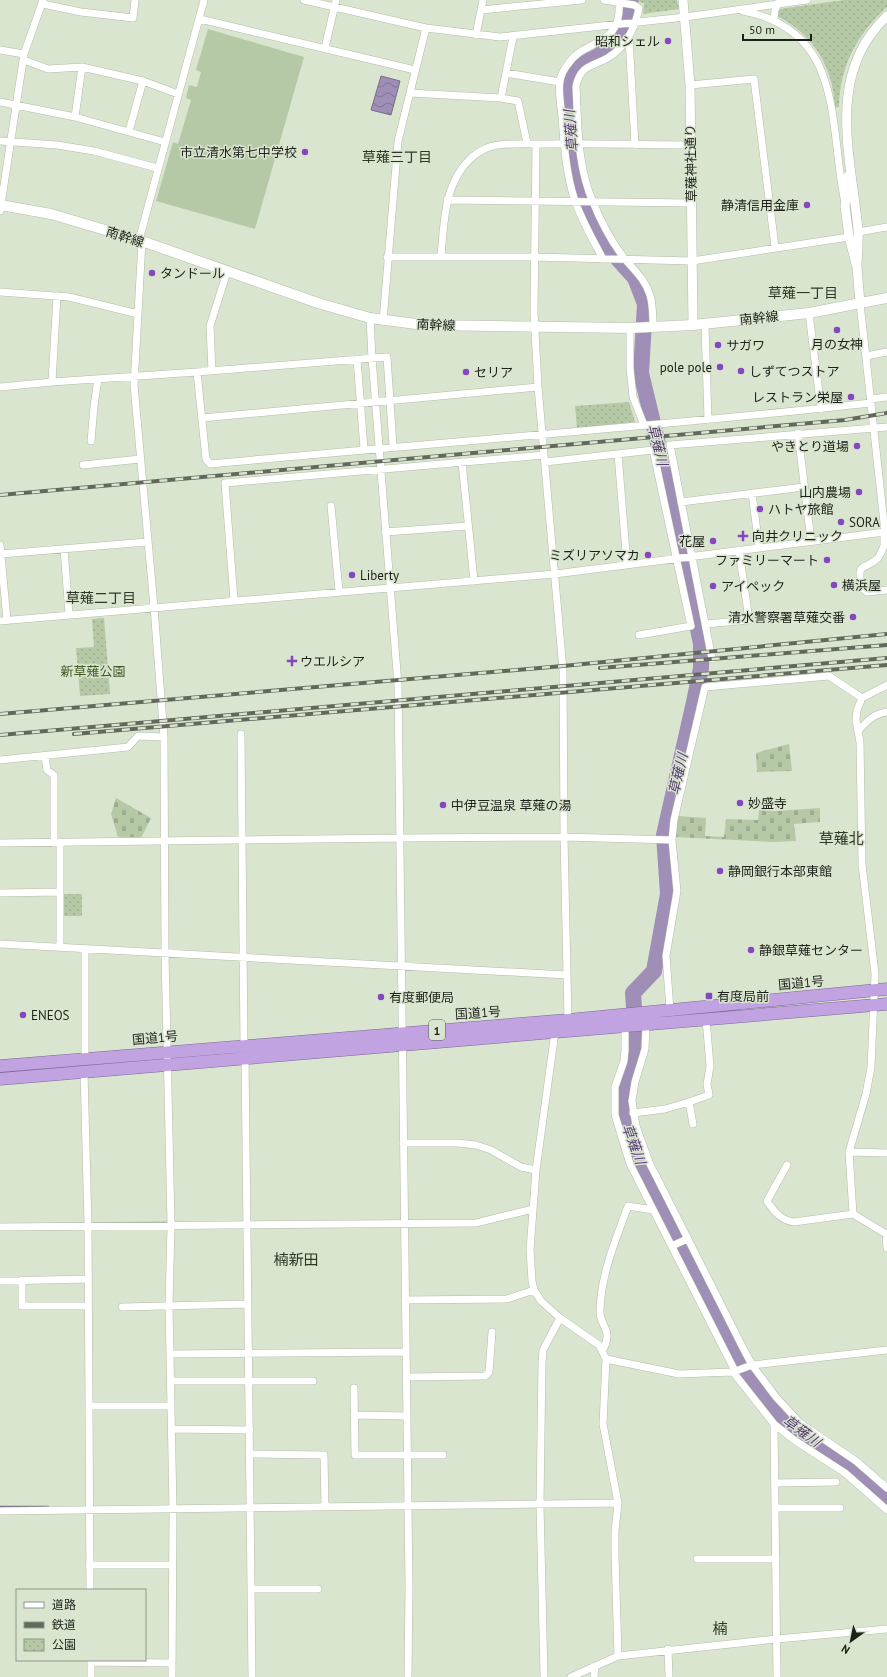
<svg xmlns="http://www.w3.org/2000/svg" width="887" height="1677" font-family="'PT Sans','Noto Sans JP',sans-serif">
<style>
.green{fill:#b6c9a6}
.cemetery{fill:url(#cemetery-stones)}
.park{fill:url(#park-dots)}
.water{fill:url(#water-waves);stroke:#786d86}
.lines{fill:none;stroke-linecap:round;stroke-linejoin:round}
.stream{stroke:#786d86;stroke-width:2.5}
.river{stroke:#9f8eb5;stroke-width:16}
.minor-casing{stroke:#b2bda9;stroke-width:8}
.tertiary-casing{stroke:#b2bda9;stroke-width:10}
.secondary-casing{stroke:#b2bda9;stroke-width:11}
.trunk-casing{stroke:#7d6796;stroke-width:13}
.minor{stroke:#fff;stroke-width:7}
.tertiary{stroke:#fff;stroke-width:9}
.secondary{stroke:#fff;stroke-width:10}
.trunk{stroke:#c0a3e0;stroke-width:12}
.rail-casing{stroke:#62695c;stroke-width:4}
.rail{stroke:#dae5d0;stroke-width:2.5;stroke-dasharray:8;stroke-linecap:butt}
.poi-dot{fill:#8547bd;stroke:#dae5d0;stroke-width:1.5}
.labels{text-anchor:middle;dominant-baseline:central;stroke-width:3;stroke-linejoin:round;paint-order:stroke}
.shield{fill:#dae5d0;stroke:#565c50;stroke-width:1}
.shield-label{font-size:12px;font-weight:bold;fill:#1d2119}
.poi-label{font-size:13px;fill:#1d2119;stroke:#dae5d0;text-anchor:start}
.street-label{font-size:13px;fill:#1d2119;stroke:#dae5d0}
.park-label{font-size:13px;fill:#3f5a21;stroke:#dae5d0}
.water-label{font-size:14px;font-style:italic;fill:#583e73;stroke:#dae5d0}
.neighbourhood-label{font-size:14px;fill:#2f3827;stroke:#dae5d0}
.quarter-label{font-size:15px;fill:#2f3827;stroke:#dae5d0}
</style>
<defs>
<pattern id="cemetery-stones" width="16" height="16" patternUnits="userSpaceOnUse"><rect width="16" height="16" fill="#b6c9a6"/><path d="M2 7V4a2 2 0 0 1 4 0v3zM10 15v-3a2 2 0 0 1 4 0v3z" fill="#9cac8e"/></pattern>
<pattern id="park-dots" width="8" height="8" patternUnits="userSpaceOnUse"><rect width="8" height="8" fill="#b6c9a6"/><path d="M2 2h.1M6 6h.1" fill="none" stroke="#9cac8e" stroke-width="1.8" stroke-linecap="round"/></pattern>
<pattern id="water-waves" width="16" height="10" patternUnits="userSpaceOnUse"><rect width="16" height="10" fill="#9f8eb5"/><path d="M0 5q4-4 8 0t8 0" fill="none" stroke="#817492"/></pattern>
</defs>
<rect width="100%" height="100%" fill="#dae5d0"/>
<path class="green" d="M208,29L304,57L255,229L156,201L173,142L178,144L191,100L186,98L189,85L197,87L201,72L196,70Z"/>
<path class="cemetery" d="M789,744L792,771L757,772L756,753Z
M116,798L151,818L141,838L118,837L111,814Z
M820,808V822L794,824L796,841L774,842L675,837L678,816L706,818L705,836L724,837L726,819L758,820L759,810L776,811Z"/>
<path class="park" d="M637,0H677L679,9L643,14L644,3L638,2Z
M844,0H887V7C857,35 840,65 839,107H835C833,67 814,35 777,16L779,9Z
M629,402L635,422L577,428L575,406Z
M104,618L110,694L80,696L76,648L94,647L92,619Z
M64,894H82V916H64Z"/>
<path class="water" d="M381,76L400,81L391,115L371,110Z"/>
<g class="lines">
<path class="stream" d="M0,1507H48"/>
<path class="river" d="M630,0L631,12L627,24L622,33L600,55L573,69L567,83L574,167L587,210L608,248L635,278L645,304L641,373L673,506L701,644V668L694,702L664,835L668,894L654,971L633,993L636,1037L633,1060L624,1089V1105L625,1118L641,1165L732,1346L750,1377L782,1417L855,1468L887,1501"/>
<defs>
<path id="minor" d="M304,0L426,28L500,37L685,17L807,0
M604,0L634,5L639,8C635,28 627,46 609,57C593,67 581,64 576,86C578,125 577,166 593,202C601,222 611,241 624,258C634,270 645,279 650,295C653,305 653,317 653,328
M43,4L81,12L133,18L135,0
M481,10L582,0
M743,11C843,30 829,120 844,198
M200,19L415,70
M774,20L775,10L779,1
M476,35L483,0
M629,38L635,145
M325,48L336,0
M0,50L24,54
M24,60L48,69L82,67L143,81L178,94
M506,73L560,82
M690,85L754,79L775,247
M410,93L501,98L518,101L527,143
M501,98L513,37
M0,102L75,117L165,142
M75,117L82,67
M129,131L143,81
M0,141L57,145L94,151L157,168
M536,144L534,312L538,387L563,670L564,837L568,1020L567,1021
M447,200L692,203
M0,211L24,54L43,0
M858,232L887,227
M139,240L204,0
M142,241L134,385L154,607L164,737L165,953L171,1225L169,1306L173,1509L172,1677
M387,257H534L692,261L849,237
M441,257C444,222 444,183 471,158C479,151 488,146 498,145C514,143 529,144 544,144C593,143 642,145 690,145
M603,259C593,240 582,221 575,201C566,174 564,145 562,117C561,105 558,92 560,81C561,75 564,69 568,64C585,38 623,48 619,0
M0,292L69,297L138,314
M809,313L821,409
M370,318L372,358L398,685L409,1586L408,1677
M383,321L398,141L426,28
M705,325L708,420
M630,328V368L633,397L644,425
M866,356L887,352
M357,359L364,449
M212,371L210,326L227,272
M197,372L206,459L210,464C430,443 651,427 871,403
M52,382L57,296
M0,387L52,382L197,372L387,357L393,446
M871,399L887,397
M202,418L538,387
M798,433L811,541
M91,441L94,406L98,379
M618,454L627,565
M462,462L474,581
M545,462L653,450L691,626L639,635
M83,465L140,459
M752,493L759,547
M681,502L804,487
M331,506L339,591
M385,532L468,526
M885,543C883,548 881,554 878,558C864,572 857,559 861,587L867,592L887,590
M0,545L7,620
M64,549L69,614
M1,554L147,542
M234,600L225,483L544,455
M0,621L555,574L885,532L860,303
M706,624L749,620L739,550
M712,659L670,445L887,427
M887,685L862,698L857,710L856,720L860,742L862,864L875,974L871,1067L866,1094L849,1152L853,1214L886,1234L887,1248
M859,730C868,720 874,714 887,712
M241,734L244,1046
M45,756L47,770L54,775V843
M0,760L128,747L138,736L164,737
M0,843L401,838L564,837L672,840
M0,893L60,892
M0,944L567,975
M60,947V842
M670,1010L666,956L677,891L672,840L674,820L705,687L829,676L862,698
M646,1024L645,1049L635,1082L632,1101L636,1126L649,1162L743,1348L752,1365L776,1397L800,1423L856,1461L887,1488
M625,1026V1050L624,1061L615,1087V1115L630,1164L735,1371
M558,1029L555,1032L536,1170L530,1250L532,1281L534,1290L541,1301L560,1318L599,1345L606,1359L603,1424L618,1503L615,1531V1555L618,1656
M245,1057L252,1677
M85,1058V949
M84,1071L88,1225L90,1590
M633,1113L665,1109L689,1102
M693,1124L689,1102L709,1095L707,1084L710,1066L706,1019
M403,1143H457L476,1145L491,1150L521,1167L536,1170
M849,1152L887,1153
M787,1165L767,1201C774,1211 780,1220 794,1222L853,1214
M0,1227L476,1223L533,1209
M672,1246L687,1239
M22,1280V1306H88
M0,1281L88,1279
M405,1300L507,1299L534,1290
M122,1307L248,1304
M603,1350C614,1328 599,1327 600,1310C601,1274 616,1239 628,1206L653,1210
M170,1354L406,1352
M606,1359L679,1374L733,1372L752,1365L887,1350
M733,1372L774,1424L777,1677
M407,1377L485,1376L489,1372L492,1332
M171,1381H313
M354,1388L355,1455H443
M89,1406H171
M354,1415L406,1416
M774,1424L794,1440L845,1473L887,1510
M172,1429L250,1430
M251,1454L324,1455L325,1507
M775,1483L836,1482
M775,1508H840
M0,1511L618,1503
M697,1559H776
M89,1565H171
M252,1589H318
M668,1649L669,1677
M91,1660V1677
M91,1662L172,1663
M544,1677L540,1504L542,1363L543,1350L560,1318
M571,1677L618,1656L777,1639L887,1629
M594,1677L595,1666"/>
<path id="tertiary" d="M683,0L690,85L693,325
M848,176L845,206L849,237L857,267L860,303
M857,267C857,255 859,242 858,230C851,156 825,74 887,16
M885,532V543"/>
<path id="secondary" d="M0,205L51,214L139,240L318,303L370,318L424,325L630,328L693,325L809,313L887,298
M885,532H887"/>
<path id="trunk" d="M0,1066L568,1020L887,989
M0,1079L887,1004"/>
</defs>
<use href="#minor" class="minor-casing"/>
<use href="#tertiary" class="tertiary-casing"/>
<use href="#secondary" class="secondary-casing"/>
<use href="#trunk" class="trunk-casing"/>
<use href="#minor" class="minor"/>
<use href="#tertiary" class="tertiary"/>
<use href="#secondary" class="secondary"/>
<use href="#trunk" class="trunk"/>
<defs>
<path id="rail" d="M0,495L845,420L887,413
M600,668L887,645
M0,714L563,666L887,634
M74,734L887,665
M0,735L887,658"/>
</defs>
<use href="#rail" class="rail-casing"/>
<use href="#rail" class="rail"/>
</g>
<g class="poi-dot">
<circle cx="668" cy="41" r="4"/>
<circle cx="305" cy="152" r="4"/>
<circle cx="807" cy="205" r="4"/>
<circle cx="152" cy="273" r="4"/>
<circle cx="837" cy="330" r="4"/>
<circle cx="718" cy="345" r="4"/>
<circle cx="720" cy="367" r="4"/>
<circle cx="741" cy="371" r="4"/>
<circle cx="466" cy="372" r="4"/>
<circle cx="851" cy="397" r="4"/>
<circle cx="857" cy="446" r="4"/>
<circle cx="859" cy="492" r="4"/>
<circle cx="760" cy="509" r="4"/>
<circle cx="841" cy="522" r="4"/>
<path d="M741 530h4v4h4v4h-4v4h-4v-4h-4v-4h4z"/>
<circle cx="713" cy="541" r="4"/>
<circle cx="648" cy="555" r="4"/>
<circle cx="827" cy="560" r="4"/>
<circle cx="352" cy="575" r="4"/>
<circle cx="834" cy="585" r="4"/>
<circle cx="713" cy="586" r="4"/>
<circle cx="853" cy="617" r="4"/>
<path d="M290 655h4v4h4v4h-4v4h-4v-4h-4v-4h4z"/>
<circle cx="740" cy="803" r="4"/>
<circle cx="443" cy="805" r="4"/>
<circle cx="720" cy="871" r="4"/>
<circle cx="751" cy="950" r="4"/>
<rect x="705" y="992" width="8" height="8" rx="2"/>
<circle cx="381" cy="997" r="4"/>
<circle cx="23" cy="1015" r="4"/>
</g>
<g class="labels">
<rect class="shield" x="429" y="1020" width="16" height="20" rx="3"/>
<g class="shield-label">
<text x="437" y="1030">1</text>
</g>
<g class="poi-label">
<text x="660" y="41" text-anchor="end">昭和シェル</text>
<text x="297" y="152" text-anchor="end">市立清水第七中学校</text>
<text x="799" y="205" text-anchor="end">静清信用金庫</text>
<text x="160" y="273">タンドール</text>
<text x="837" y="344" text-anchor="middle">月の女神</text>
<text x="726" y="345">サガワ</text>
<text x="712" y="367" text-anchor="end">pole pole</text>
<text x="749" y="371">しずてつストア</text>
<text x="474" y="372">セリア</text>
<text x="843" y="397" text-anchor="end">レストラン栄屋</text>
<text x="849" y="446" text-anchor="end">やきとり道場</text>
<text x="851" y="492" text-anchor="end">山内農場</text>
<text x="768" y="509">ハトヤ旅館</text>
<text x="849" y="522">SORA</text>
<text x="752" y="536">向井クリニック</text>
<text x="705" y="541" text-anchor="end">花屋</text>
<text x="640" y="555" text-anchor="end">ミズリアソマカ</text>
<text x="819" y="560" text-anchor="end">ファミリーマート</text>
<text x="360" y="575">Liberty</text>
<text x="842" y="585">横浜屋</text>
<text x="721" y="586">アイペック</text>
<text x="845" y="617" text-anchor="end">清水警察署草薙交番</text>
<text x="300" y="661">ウエルシア</text>
<text x="748" y="803">妙盛寺</text>
<text x="451" y="805">中伊豆温泉 草薙の湯</text>
<text x="728" y="871">静岡銀行本部東館</text>
<text x="759" y="950">静銀草薙センター</text>
<text x="717" y="996">有度局前</text>
<text x="389" y="997">有度郵便局</text>
<text x="31" y="1015">ENEOS</text>
</g>
<g class="street-label">
<text transform="translate(691 163) rotate(-91)">草薙神社通り</text>
<text transform="translate(125 237) rotate(18)">南幹線</text>
<text transform="translate(759 318) rotate(-6)">南幹線</text>
<text transform="translate(436 325) rotate(2)">南幹線</text>
<text transform="translate(801 983) rotate(-5)">国道1号</text>
<text transform="translate(478 1013) rotate(-4)">国道1号</text>
<text transform="translate(155 1038) rotate(-5)">国道1号</text>
</g>
<g class="park-label">
<text x="93" y="671">新草薙公園</text>
</g>
<g class="water-label">
<text transform="translate(571 131) rotate(-95)">草薙川</text>
<text transform="translate(658 445) rotate(76)">草薙川</text>
<text transform="translate(678 774) rotate(-77)">草薙川</text>
<text transform="translate(634 1144) rotate(70)">草薙川</text>
<text transform="translate(802 1431) rotate(36)">草薙川</text>
</g>
<g class="neighbourhood-label">
<text x="397" y="157">草薙三丁目</text>
<text x="803" y="293">草薙一丁目</text>
<text x="101" y="598">草薙二丁目</text>
</g>
<g class="quarter-label">
<text x="841" y="838">草薙北</text>
<text x="296" y="1259">楠新田</text>
<text x="720" y="1628">楠</text>
</g>
</g>
<rect x="16" y="1589" width="130" height="72" fill="#dae5d0" stroke="#8e9787"/>
<rect x="24" y="1602" width="20" height="6" fill="#ffffff" stroke="#8e9787"/>
<text x="52" y="1609" font-size="12" fill="#1d2119">道路</text>
<rect x="24" y="1622" width="20" height="6" fill="#62695c" stroke="#8e9787"/>
<text x="52" y="1629" font-size="12" fill="#1d2119">鉄道</text>
<rect x="24" y="1639" width="20" height="12" fill="url(#park-dots)" stroke="#8e9787"/>
<text x="52" y="1649" font-size="12" fill="#1d2119">公園</text>
<g transform="translate(851 1641) rotate(213)" stroke="#dae5d0" stroke-width="3" paint-order="stroke">
<path d="M0-3L7 15L0 10L-7 15Z" fill="#1d2119"/>
<text y="-6" font-size="11" font-weight="bold" text-anchor="middle" fill="#1d2119">N</text>
</g>
<path d="M743 34v6h68v-6" fill="none" stroke="#1d2119" stroke-width="2"/>
<text x="749" y="34" font-size="12" fill="#1d2119" stroke="#dae5d0" stroke-width="3" paint-order="stroke">50 m</text>
</svg>
